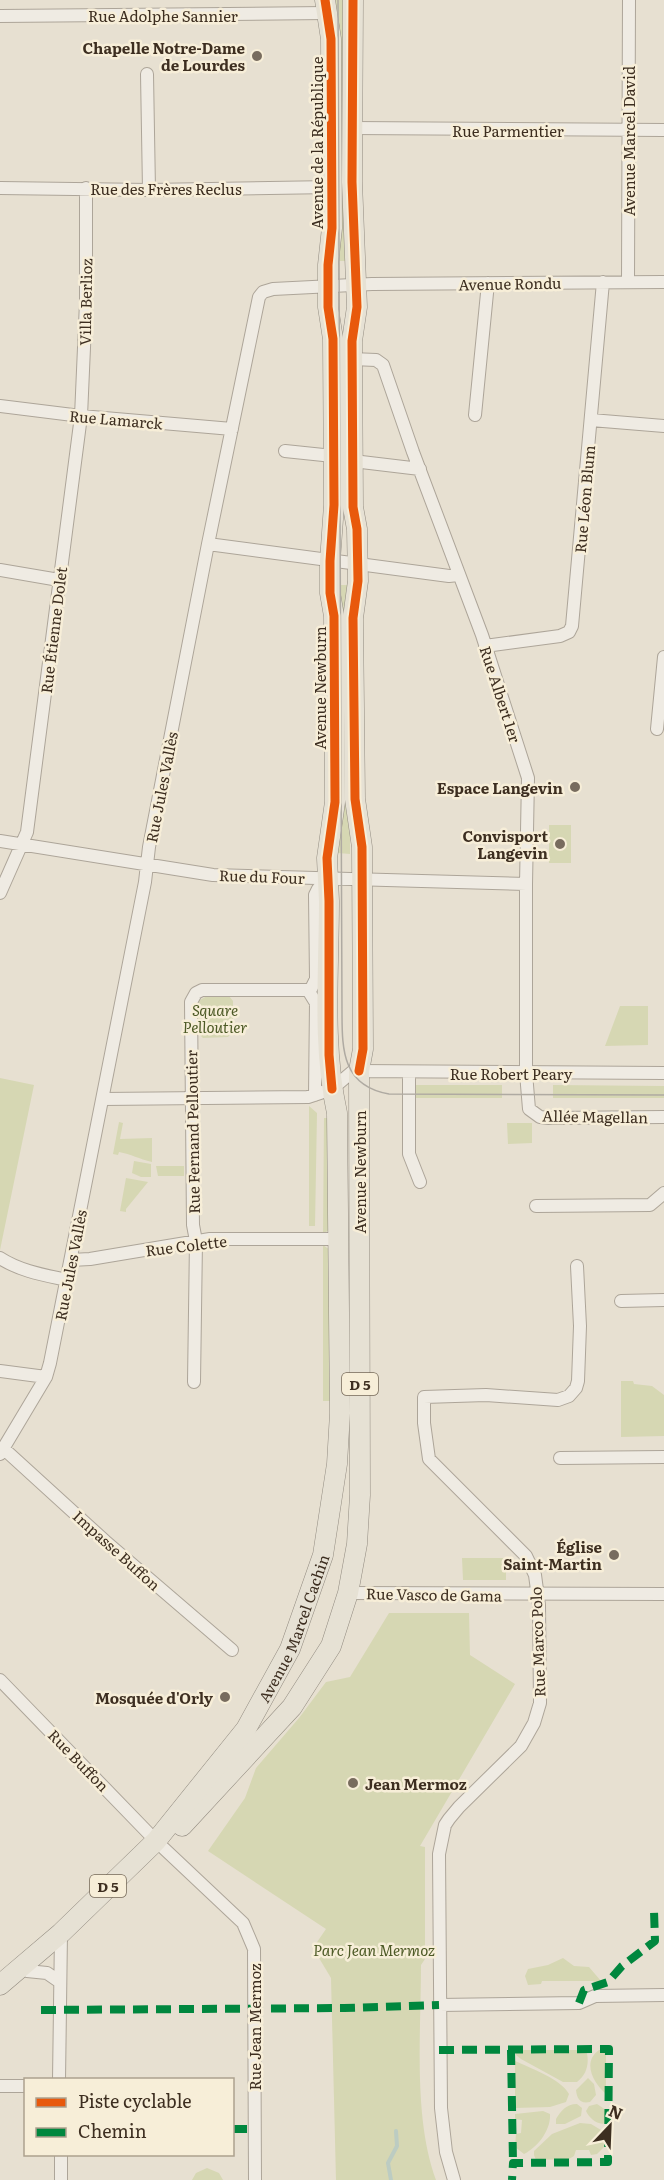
<svg xmlns="http://www.w3.org/2000/svg" width="664" height="2180" font-family="Literata,serif">
<style>
.green{fill:#d6d7b3}
.lines{fill:none;stroke-linecap:round;stroke-linejoin:round}
.stream{stroke:#bcccc2;stroke-width:4}
.minor-casing{stroke:#ada599;stroke-width:14}
.primary-casing{stroke:#928b80;stroke-width:21}
.minor{stroke:#efebe3;stroke-width:12}
.primary{stroke:#e6e1d4;stroke-width:20}
.tram{stroke:#afaaa2;stroke-width:1.5}
.quiet{stroke:#00873e;stroke-width:8;stroke-dasharray:15 8;stroke-linecap:butt}
.cycleway-casing{stroke:#f7eed8;stroke-width:13}
.cycleway{stroke:#e8590c;stroke-width:9}
.poi-dot{fill:#786c5e;stroke:#f7eed8;stroke-width:2}
.labels{text-anchor:middle;dominant-baseline:central;stroke-width:5;stroke-linejoin:round;paint-order:stroke}
.shield{fill:#f7eed8;stroke:#756857;stroke-width:1.5}
.shield-label{font-size:14px;font-weight:bold;fill:#3d2e20}
.street-label{font-size:15px;fill:#3d2e20;stroke:#f7eed8}
.poi-label{font-size:15px;font-weight:bold;fill:#3d2e20;stroke:#f7eed8;text-anchor:end}
.park-label{font-size:15px;font-style:italic;fill:#4d5a26;stroke:#f7eed8}
</style>
<rect width="100%" height="100%" fill="#e7e0d1"/>
<path class="green" d="M335,0H347L348,261H336Z
M338,585H350V854L338,853Z
M549,825H571V863H549Z
M207,996H229L233,1001V1031L228,1037L203,1038L198,1033L197,1006L200,1000Z
M620,1006H648V1045L605,1046Z
M0,1078L34,1085L0,1250Z
M416,1085H502V1098H416Z
M553,1085L664,1086V1098H553Z
M309,1106L317,1113L315,1226H309Z
M324,1118H332L329,1230L323,1234Z
M119,1122L123,1123L120,1139L152,1138V1162C139,1159 131,1154 119,1152L118,1155L113,1154Z
M507,1123H532V1143L508,1144Z
M134,1161L151,1164V1177H141L132,1173Z
M156,1166H184V1176H158Z
M126,1178L148,1182L126,1209V1212L120,1211Z
M323,1245L330,1250V1401H323Z
M621,1381H633L634,1384L652,1386L664,1395V1436L621,1437Z
M462,1558H506V1580H463Z
M389,1613H469L470,1655L515,1684L420,1846L425,1847V1959L421,1965C421,2032 413,2118 436,2180H336L331,1978L313,1948L326,1929L208,1851L245,1798L256,1768L299,1718L326,1682L350,1677Z
M563,1958L574,1966L589,1967L601,1981L598,1984L593,1981H542L541,1984L528,1985L525,1976L528,1969L548,1965Z
M516,2050H586C590,2062 587,2075 577,2082H563L521,2059L516,2055Z
M599,2050H606V2094C593,2083 582,2062 599,2050Z
M515,2061C530,2068 561,2079 569,2094L566,2102L550,2107L515,2108Z
M588,2078L594,2084L596,2095L590,2102C580,2104 577,2099 576,2090Z
M577,2104L582,2108L581,2116L565,2124H556V2119C561,2111 566,2104 577,2104Z
M597,2104L606,2110V2123C598,2126 589,2118 586,2111L589,2106Z
M543,2111L550,2114C551,2130 538,2147 524,2154L515,2147L516,2134L521,2133L522,2120L515,2119V2114Z
M580,2123L591,2124L606,2133V2145L597,2154L591,2155L589,2150H576L574,2156L569,2159L536,2160L534,2155V2151L552,2134Z
M207,2168L219,2173L223,2180H192L196,2173Z"/>
<g class="lines">
<path class="stream" d="M391,2180L388,2163L397,2146L396,2131"/>
<defs>
<path id="minor" d="M0,16L326,13
M147,74L149,190
M352,128L664,130
M0,188L149,190L332,187
M628,281L629,0
M352,359L376,360L383,365L413,452L482,635L528,778L526,884V1073L529,1109L540,1117L549,1118L664,1117
M0,406L81,416L232,429
M475,415L488,283
M591,420L664,426
M285,451L333,456
M353,461L420,469
M208,544L449,576L458,575
M0,570L59,580
M485,646L560,636L569,632L572,626L603,282
M657,729L664,657
M0,841L213,875L526,884
M0,893L27,832L81,416L86,302V188
M308,990L316,1003L315,1095
M409,1072V1154L420,1182
M103,1099L308,1097L332,1089L352,1072L359,1071L664,1073
M536,1206L650,1205L664,1193
M0,1258C20,1271 44,1275 67,1280
M71,1260L90,1259L210,1239H337
M621,1301L664,1300
M0,1371L46,1377
M194,1382L196,1241L193,1225L191,1002L196,993L202,990H308L311,989L316,979L315,895L318,889L327,879
M4,1449L105,1541L232,1650
M0,1454L46,1377L50,1363L145,882L149,847L208,544L259,297L263,292L273,289L372,284L664,282
M560,1458L664,1457
M348,1593L664,1594
M0,1680L156,1841L243,1923L254,1949L255,2180
M27,1971L47,1973L60,1982
M439,2005L579,2003L595,1996L664,1995
M59,2080L61,1933
M0,2086H26
M61,2154V2180
M454,2180L446,2152L441,2108L439,1854L445,1825L449,1819L459,1807L521,1746L534,1723L540,1703L539,1605L535,1575L526,1556L429,1459L424,1423V1397L486,1395L558,1400L569,1396L576,1388L578,1381L580,1326L577,1266"/>
<g id="primary">
<path d="M182,1826L292,1707L331,1646L348,1593L357,1544L360,1495L359,1071L363,1049L362,847L355,799L353,618L358,581L357,529L353,507L352,341L357,307L352,182L353,0"/>
<path id="s1" d="M0,1985L61,1933L156,1841L246,1729L290,1649L323,1555L337,1464L340,1413L337,1113C322,1045 329,971 329,901L327,858L335,802L334,616L330,593V561L334,505L333,339L328,307V265L332,228L331,39L325,0"/>
</g>
</defs>
<use href="#minor" class="minor-casing"/>
<use href="#primary" class="primary-casing"/>
<use href="#minor" class="minor"/>
<use href="#primary" class="primary"/>
<path class="tram" d="M338,0L342,1013C342,1051 343,1086 389,1094L664,1095"/>
<path class="quiet" d="M579,2003L584,1990L608,1982L622,1966L655,1941L654,1911
M41,2010L344,2008L439,2005
M439,2050L609,2049L608,2162L513,2163L512,2180
M511,2050L513,2163
M232,2129H254"/>
<defs>
<path id="cycleway" d="M325,0L331,39L332,228L328,265V307L333,339L334,505L330,561V593L334,616L335,802L327,858L329,901V1055L332,1089
M353,0L352,182L357,307L352,341L353,507L357,529L358,581L353,618L355,799L362,847L363,1049L359,1071"/>
</defs>
<use href="#cycleway" class="cycleway-casing"/>
<use href="#cycleway" class="cycleway"/>
</g>
<g class="poi-dot">
<circle cx="257" cy="56" r="6"/>
<circle cx="575" cy="787" r="6"/>
<circle cx="560" cy="844" r="6"/>
<circle cx="614" cy="1555" r="6"/>
<circle cx="225" cy="1697" r="6"/>
<circle cx="353" cy="1783" r="6"/>
</g>
<g class="labels">
<g class="shield">
<rect x="342" y="1373" width="36" height="22" rx="4.5"/>
<rect x="90" y="1875" width="36" height="22" rx="4.5"/>
</g>
<g class="shield-label">
<text x="360" y="1384">D 5</text>
<text x="108" y="1886">D 5</text>
</g>
<g class="street-label">
<text x="163" y="15">Rue Adolphe Sannier</text>
<text x="508" y="130">Rue Parmentier</text>
<text transform="translate(628 141) rotate(-90)">Avenue Marcel David</text>
<text transform="translate(316 143) rotate(-90)">Avenue de la République</text>
<text x="166" y="188">Rue des Frères Reclus</text>
<text transform="translate(510 283) rotate(-1)">Avenue Rondu</text>
<text transform="translate(85 302) rotate(-89)">Villa Berlioz</text>
<text transform="translate(116 419) rotate(5)">Rue Lamarck</text>
<text transform="translate(584 499) rotate(-85)">Rue Léon Blum</text>
<text transform="translate(53 630) rotate(-83)">Rue Étienne Dolet</text>
<text transform="translate(319 688) rotate(-90)">Avenue Newburn</text>
<text transform="translate(501 694) rotate(72)">Rue Albert 1er</text>
<text transform="translate(161 787) rotate(-79)">Rue Jules Vallès</text>
<text transform="translate(262 876) rotate(2)">Rue du Four</text>
<text x="511" y="1073">Rue Robert Peary</text>
<text transform="translate(595 1116) rotate(1)">Allée Magellan</text>
<text transform="translate(192 1132) rotate(-91)">Rue Fernand Pelloutier</text>
<text transform="translate(359 1172) rotate(-90)">Avenue Newburn</text>
<text transform="translate(186 1245) rotate(-7)">Rue Colette</text>
<text transform="translate(70 1265) rotate(-79)">Rue Jules Vallès</text>
<text transform="translate(117 1550) rotate(42)">Impasse Buffon</text>
<text transform="translate(434 1594) rotate(1)">Rue Vasco de Gama</text>
<text stroke="none"><textPath href="#s1" startOffset="468">Avenue Marcel Cachin</textPath></text>
<text transform="translate(537 1642) rotate(-92)">Rue Marco Polo</text>
<text transform="translate(79 1760) rotate(46)">Rue Buffon</text>
<text transform="translate(254 2027) rotate(-90)">Rue Jean Mermoz</text>
</g>
<g class="poi-label">
<text x="245" y="47">Chapelle Notre-Dame<tspan x="245" dy="17">de Lourdes</tspan></text>
<text x="563" y="787">Espace Langevin</text>
<text x="548" y="835">Convisport<tspan x="548" dy="17">Langevin</tspan></text>
<text x="602" y="1546">Église<tspan x="602" dy="17">Saint-Martin</tspan></text>
<text x="213" y="1697">Mosquée d'Orly</text>
<text x="365" y="1783" text-anchor="start">Jean Mermoz</text>
</g>
<g class="park-label">
<text x="215" y="1009">Square<tspan x="215" dy="17">Pelloutier</tspan></text>
<text x="374" y="1949">Parc Jean Mermoz</text>
</g>
</g>
<rect x="24" y="2078" width="210" height="78" fill="#f7eed8" stroke="#ada18e" stroke-width="1.5"/>
<rect x="36" y="2098" width="30" height="9" fill="#e8590c" stroke="#ada18e" stroke-width="1.5"/>
<text x="78" y="2108" font-size="18" fill="#3d2e20">Piste cyclable</text>
<rect x="36" y="2128" width="30" height="9" fill="#00873e" stroke="#ada18e" stroke-width="1.5"/>
<text x="78" y="2138" font-size="18" fill="#3d2e20">Chemin</text>
<g transform="translate(610 2126) rotate(23)" stroke="#f7eed8" stroke-width="4.5" paint-order="stroke">
<path d="M0-4.5L10 22L0 15L-10 22Z" fill="#3d2e20"/>
<text y="-9" font-size="16" font-weight="bold" text-anchor="middle" fill="#3d2e20">N</text>
</g>
</svg>
